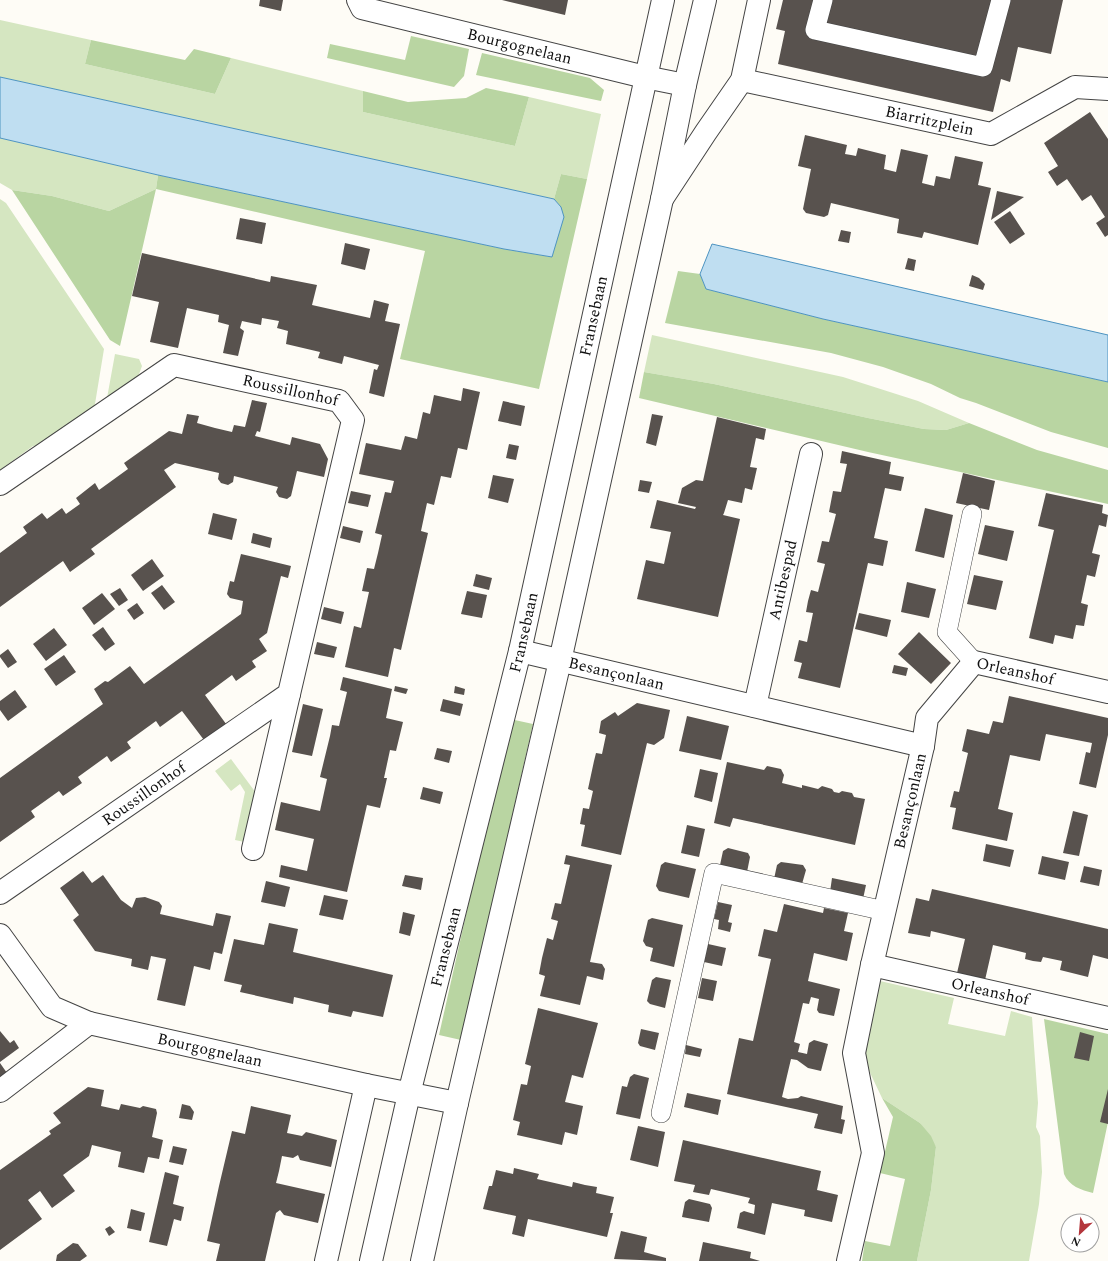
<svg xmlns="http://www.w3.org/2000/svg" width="1108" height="1261" font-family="Spectral,serif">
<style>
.green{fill:#d5e6c1}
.forest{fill:#b9d5a2}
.water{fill:#bfdef1;stroke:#4d93c0}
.building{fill:#58524e}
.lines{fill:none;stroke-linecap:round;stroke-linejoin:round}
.service-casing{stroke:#444;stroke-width:20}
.minor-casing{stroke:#444;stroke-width:24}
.tertiary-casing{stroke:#444;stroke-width:24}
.service{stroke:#fff;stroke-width:19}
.minor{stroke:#fff;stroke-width:22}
.tertiary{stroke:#fff;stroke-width:22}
.labels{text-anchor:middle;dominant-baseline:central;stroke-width:4;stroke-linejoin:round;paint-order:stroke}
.street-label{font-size:16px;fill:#111;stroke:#fff}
</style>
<rect width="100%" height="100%" fill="#fefcf6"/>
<path class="green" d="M0,20L91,40L85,64L215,94L231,58L363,91V112L515,146L529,97L601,114L587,179L561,174L554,199L0,77Z
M0,138L158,175L156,189L109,211L52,196L12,190L0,183Z
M0,199L6,203L104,349L94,410L44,445L33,446L0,470Z
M652,335L843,377L918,401L969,423L946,430L924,429L868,418L714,384L644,372Z
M115,354L139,359L142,366L138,377L107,398Z
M231,759L256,793L249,843L235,840L245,792L240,784L231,791L215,771Z
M880,981L954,998L948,1024L1005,1036L1011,1011L1032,1017L1038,1103L1036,1127L1040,1136L1042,1172L1039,1204L1029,1261H917L931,1190L936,1147L920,1123L882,1098L864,1060Z"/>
<path class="forest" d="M411,36L469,49L464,76L454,87L327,58L330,44L405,60Z
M91,40L185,60L194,49L231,58L215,94L85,64Z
M482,53L590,78L604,90L601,101L476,75Z
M486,88L529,97L515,146L363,112V91L408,102L466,98Z
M561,174L587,179L539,389L400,359L425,251L156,189L120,346L110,340L12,190L52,196L109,211L156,189L158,175L504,249L552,257L561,207L554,199Z
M678,271L700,274L706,289L823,319L1108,382V448L1051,432L976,403L960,398L931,384L883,367L831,353L665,323Z
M644,372L714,384L868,418L924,429L946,430L969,423L1037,450L1108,470V504L868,452L639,398Z
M510,719L533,724L461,1040L439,1035Z
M1044,1019L1108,1034V1122L1093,1193C1081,1190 1069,1186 1064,1174Z
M882,1098L920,1123L931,1136L936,1147L931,1190L917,1261H862L865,1241L890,1246L905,1179L880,1173L893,1117Z"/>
<path class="water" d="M0,77L554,199L561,207L564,217L552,257L504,249L158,175L0,138Z
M712,244L1108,335V382L823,319L706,289L700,274Z"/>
<path class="building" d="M260,0H283L281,11L259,6Z
M502,0H568L565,15Z
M783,0H1063L1051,54L1018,47L1010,82L1001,79L993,112L778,64L785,31L776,29Z
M1090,112L1108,139V235L1105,237L1096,223L1105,217L1091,195L1082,201L1067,179L1057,186L1048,172L1058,166L1044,143Z
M805,135L847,145L845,154L851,155L856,156L858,148L886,155L884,169L896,172L901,149L928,155L922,183L934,186L936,176L950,179L955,156L983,162L978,185L991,188L978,245L924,232L922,238L897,233L899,219L831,203L828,215L824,217L806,213L803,209L811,169L798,166Z
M997,191L1024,197L991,220Z
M1010,211L1025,234L1010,244L994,222Z
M240,218L266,223L262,244L236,239Z
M841,230L851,232L849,243L838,241Z
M345,243L370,249L365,270L341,264Z
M142,253L270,282L271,276L317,285L312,305L370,318L374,300L389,304L385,321L400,324L384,397L369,393L374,369L377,370L379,365L344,356L342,364L318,358L320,352L286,344L288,331L277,328L279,321L262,318L261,325L242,321L240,328L244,331L238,356L223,353L229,325L218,322L219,315L187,308L178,348L150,342L159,302L132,296Z
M908,258L916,260L914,271L905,269Z
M972,275L979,278L985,284L983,290L969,286Z
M463,388L480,392L467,450L458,448L451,478L441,476L434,505L427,503L421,531L428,533L401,650L394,648L388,677L345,667L354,626L361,628L369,592L362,591L367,568L374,569L378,553L382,535L375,533L385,492L391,493L394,481L359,474L366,443L401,450L405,436L417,439L423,412L430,414L434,395L461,401Z
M252,400L267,403L260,432L257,431L255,436L290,445L292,437L320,444L328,459L324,477L297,471L291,496L287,499L279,497L276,492L278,487L234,476L233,482L228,485L221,483L218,479L219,473L175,463L164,470L176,487L91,549L95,554L70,572L63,561L0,607V553L27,533L23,527L42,513L47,519L62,508L66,514L80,504L76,498L95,483L99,490L128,469L124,463L169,431L182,434L187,414L199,416L197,423L215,428L232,432L234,425L245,427Z
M503,401L525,406L521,426L498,421Z
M652,414L663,416L656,446L646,443Z
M717,417L766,429L764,440L756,438L750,467L757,468L752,490L745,488L742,503L728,500L724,513L723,515L740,519L718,617L637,599L646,560L664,564L671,532L650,528L657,500L695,509L696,507L678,503L682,488L696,480L703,481Z
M509,444L519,446L516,460L506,458Z
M842,451L891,462L889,474L904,477L901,491L885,488L874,538L888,541L883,566L868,563L840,688L798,678L802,663L794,661L799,640L807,642L813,613L806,612L808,601L811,590L818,592L825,564L817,562L822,541L829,542L836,514L829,512L833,491L841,492L847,464L840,463Z
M963,473L995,481L989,510L956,503Z
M493,475L514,479L508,503L488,498Z
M640,480L652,482L649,493L638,491Z
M351,491L371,495L368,507L348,503Z
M1046,493L1103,505L1102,513L1108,515L1106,527L1099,525L1092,553L1100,555L1095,577L1087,575L1081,603L1088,605L1084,626L1076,625L1073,639L1055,635L1053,644L1029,638L1054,530L1038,526Z
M925,508L953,515L944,558L915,551Z
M213,513L237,519L232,540L208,534Z
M985,525L1014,531L1007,561L978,554Z
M343,526L363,531L360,543L340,538Z
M253,533L272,538L270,548L251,543Z
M241,554L291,566L288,578L281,576L267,633L259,639L267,651L252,661L256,667L236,681L232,675L205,695L229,728L207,744L182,711L160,727L156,721L127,742L131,748L111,762L107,756L78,777L82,783L63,796L59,791L31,811L35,817L0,842V778L103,704L94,689L105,681L108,682L130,666L144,684L241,614L243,601L230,598L227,594L230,581L234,582Z
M152,559L164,576L143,591L131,575Z
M476,574L492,578L489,590L473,586Z
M974,575L1003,581L996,610L967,604Z
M907,582L936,589L929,618L901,612Z
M162,585L175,602L164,610L151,593Z
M120,588L128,600L119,606L110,594Z
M467,591L487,595L482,618L461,614Z
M102,593L115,609L94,625L82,608Z
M137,603L144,613L134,620L127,610Z
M324,607L344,612L341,624L321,619Z
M859,613L891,620L887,637L855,629Z
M103,627L115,644L105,651L92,635Z
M54,628L67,645L46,661L33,644Z
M919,632L951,663L931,684L898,654Z
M317,642L337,647L334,658L314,654Z
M8,649L17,662L8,668L0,657V655Z
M64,655L76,672L56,686L44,669Z
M894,665L908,668L906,676L892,673Z
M343,677L392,689L386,718L403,722L396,751L390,750L384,778H387L380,808L367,805L347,892L279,877L281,865L307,871L314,839L275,830L281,802L320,811L327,779L320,777L330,736L332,725L339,726L347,692L340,690Z
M395,686L408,689L406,694L394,691Z
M455,686L465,689L464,695L454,693Z
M15,690L27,707L8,721L0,710V701Z
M1009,696L1108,718V735L1096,788L1079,784L1086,752L1090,753L1092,743L1046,734L1040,761L1010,755L998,809L1013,813L1007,841L952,829L956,808L950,807L954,791L959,792L968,753L962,751L967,729L989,734L993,721L1003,723Z
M443,699L463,704L460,716L440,711Z
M637,703L670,710L664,738L654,745L647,743L621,855L581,846L585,825L580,824L583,808L589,809L593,791L588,789L594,761L596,753L602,754L606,735L599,733L601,721L615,712L618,716Z
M303,704L323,709L312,756L292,752Z
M687,716L729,726L721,760L679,751Z
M437,748L452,751L449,763L434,759Z
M727,762L764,770L767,766L781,769L784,775L782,783L802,788V785L818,789L822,786L832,789L834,792L839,793L842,791L852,793L854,797L865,799L855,845L733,818L730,827L714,823Z
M700,769L718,773L712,802L694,797Z
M423,787L443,792L440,804L420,799Z
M1073,811L1088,815L1079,856L1063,853Z
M687,825L705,829L699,857L681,853Z
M986,844L1014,850L1010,867L983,861Z
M728,848L748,853L750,857L747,872L720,865L723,851Z
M566,855L612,865L590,962L602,964L605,969L603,980L587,976L580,1005L540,996L545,976L539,974L542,958L547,938L553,940L558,921L551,919L555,903L561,904L570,865L564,864Z
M1042,856L1069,862L1065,880L1038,874Z
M665,862L696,869L689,898L659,891L656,886L661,865Z
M781,862L803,865L806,870L802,884L774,879L777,865Z
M1084,866L1102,870L1099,886L1080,882Z
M83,871L92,883L103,875L121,900L132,908L136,898L145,897L159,902L162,906L160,914L213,926L216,913L231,916L222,954L214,952L210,970L194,966L185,1006L157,1000L166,959L151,956L148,970L131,966L132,959L95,951L73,920L79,915L60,888Z
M405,875L423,878L421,890L402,886Z
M832,878L866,885L863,899L830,892Z
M266,881L290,887L285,907L261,902Z
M932,889L1108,929V959L1093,955L1088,977L1060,970L1062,961L1043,957L1041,962L1033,961L1025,959L1026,953L993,945L985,980L957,973L965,939L931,931L930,937L908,933L916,898L929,901Z
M324,895L348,900L343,920L319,915Z
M718,902L732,905L728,922L732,923L730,932L718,929L719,920L714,919Z
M784,904L823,913L824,908L848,913L844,931L853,933L847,961L814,953L808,981L840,989L837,1003L834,1016L819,1013L817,1010L819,999L811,997L809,1004L803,1003L794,1042L800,1044L798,1052L807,1054L809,1043L814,1040L828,1044L821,1071L808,1068L797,1060L791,1059L782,1097L788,1099L798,1098L801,1096L843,1106L841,1119L845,1120L842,1134L814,1128L818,1114L727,1094L739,1038L753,1041L771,959L758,956L764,929L777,932Z
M403,912L415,915L410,936L399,933Z
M652,918L683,925L674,967L650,961L653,948L646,946L643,941L648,920Z
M269,923L298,929L293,952L393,975L383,1017L353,1011L351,1017L328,1012L329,1005L294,997L293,1004L240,992L242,985L224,981L234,939L264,945Z
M708,944L726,948L722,966L704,962Z
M656,977L671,980L665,1008L650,1004L647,1001L652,980Z
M702,978L717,981L713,1001L698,998Z
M538,1008L598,1023L583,1078L572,1075L565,1102L583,1106L577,1135L565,1132L562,1145L517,1135L520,1122L513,1120L521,1084L527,1085L531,1066L525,1064Z
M641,1029L659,1033L655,1050L640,1046L638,1043Z
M0,1031L10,1043L14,1040L19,1048L0,1062Z
M1080,1032L1094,1036L1089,1061L1074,1058Z
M686,1045L702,1049L700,1057L685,1054Z
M0,1063L7,1073L0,1078Z
M634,1074L649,1078L640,1119L616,1114L622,1086L627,1087L630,1077Z
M88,1087L104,1090L101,1106L119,1110L121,1104L140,1108L143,1106L156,1109L157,1113L152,1137L163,1140L159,1159L148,1157L144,1173L118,1167L121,1152L92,1145L89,1156L63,1175L75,1191L52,1208L40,1191L28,1200L42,1219L0,1250V1170L51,1134L49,1131L61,1123L53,1113Z
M1108,1089V1124L1100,1122Z
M687,1093L721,1100L718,1115L684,1107Z
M182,1104L190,1106L194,1112L192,1120L179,1118Z
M251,1106L291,1115L287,1133L302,1136L306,1132L337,1140L331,1167L300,1160L298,1155L293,1158L282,1156L279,1171L276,1183L325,1194L318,1223L284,1215L280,1210L276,1213L265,1261H216L220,1244L207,1241L219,1186L232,1131L245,1134Z
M638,1126L665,1132L658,1167L630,1160Z
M683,1140L821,1171L817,1190L838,1195L832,1222L804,1216L805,1210L772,1203L765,1235L737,1228L740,1213L744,1211L754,1214L755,1205L748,1203L750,1198L711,1189L709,1195L693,1192L695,1185L674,1181Z
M173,1146L187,1149L183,1165L169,1162Z
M514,1168L539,1174L537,1179L572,1187L573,1182L585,1185L597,1187L596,1193L614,1197L610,1213H613L607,1237L528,1219L524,1237L512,1234L516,1216L483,1209L489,1186H492L496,1170L513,1174Z
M165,1172L179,1176L173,1204L184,1207L181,1221L174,1219L167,1246L149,1242Z
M689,1199L710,1204L712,1208L709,1222L682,1217L685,1202Z
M131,1209L145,1213L141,1231L127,1228Z
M110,1226L115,1232L109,1236L105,1229Z
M621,1231L647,1237L644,1252L666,1258V1261L614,1259Z
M703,1242L751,1252L750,1258L760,1261H699Z
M73,1243L78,1244L87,1256L80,1261H56L57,1255Z"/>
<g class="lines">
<defs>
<path id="service" d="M823,0L815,30L983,67L1001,0
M972,514L947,632L974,662
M661,1113L714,873L885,911"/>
<g id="minor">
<path id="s1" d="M358,0L362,8L645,77L685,85"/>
<path id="s2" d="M742,80L991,134L1075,87L1108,89"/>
<path d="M662,199L706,132L742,80L759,0"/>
<path id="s3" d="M0,484L174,365L339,401L353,420L289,694L0,893"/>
<path id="s4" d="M520,651L923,746"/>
<path id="s5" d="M755,706L811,454"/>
<path d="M253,849L289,694"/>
<path id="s6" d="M0,935L52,1007L89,1023L366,1085L457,1103"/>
<path id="s7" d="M872,965L1108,1018"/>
<path d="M0,1091L89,1023"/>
<path d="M326,1261L366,1085"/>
<path id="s8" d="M848,1261L873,1153L854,1053L872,965L923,746L927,718L974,662L1108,692"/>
</g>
<g id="tertiary">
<path id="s9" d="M371,1261L409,1094L520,651L663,0"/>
<path d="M422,1261L457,1103L560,661L662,199L685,85L705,0"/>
</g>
</defs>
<use href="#service" class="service-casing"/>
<use href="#minor" class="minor-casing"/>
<use href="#tertiary" class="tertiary-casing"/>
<use href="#service" class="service"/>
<use href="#minor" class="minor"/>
<use href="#tertiary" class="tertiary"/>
</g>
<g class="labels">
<g class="street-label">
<text stroke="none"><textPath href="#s1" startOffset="171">Bourgognelaan</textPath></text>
<text stroke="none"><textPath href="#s2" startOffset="192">Biarritzplein</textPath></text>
<text stroke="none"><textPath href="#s9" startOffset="971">Fransebaan</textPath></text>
<text stroke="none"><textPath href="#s3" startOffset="330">Roussillonhof</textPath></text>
<text stroke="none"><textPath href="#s5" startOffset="129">Antibespad</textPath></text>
<text stroke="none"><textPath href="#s9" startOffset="647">Fransebaan</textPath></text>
<text stroke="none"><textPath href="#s4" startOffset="99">Besançonlaan</textPath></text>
<text stroke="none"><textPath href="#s8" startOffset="671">Orleanshof</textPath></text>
<text transform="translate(144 794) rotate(-35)">Roussillonhof</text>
<text stroke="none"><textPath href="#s8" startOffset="471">Besançonlaan</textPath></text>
<text stroke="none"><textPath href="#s9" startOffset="323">Fransebaan</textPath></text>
<text stroke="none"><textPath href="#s7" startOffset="121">Orleanshof</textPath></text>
<text stroke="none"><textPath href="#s6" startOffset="253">Bourgognelaan</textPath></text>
</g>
</g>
<g transform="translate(1080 1233) rotate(206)"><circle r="19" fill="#ffffff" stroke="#a0a0a0"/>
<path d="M0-3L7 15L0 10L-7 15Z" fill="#b4363c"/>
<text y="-6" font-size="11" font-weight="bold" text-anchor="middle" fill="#111111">N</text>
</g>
</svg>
